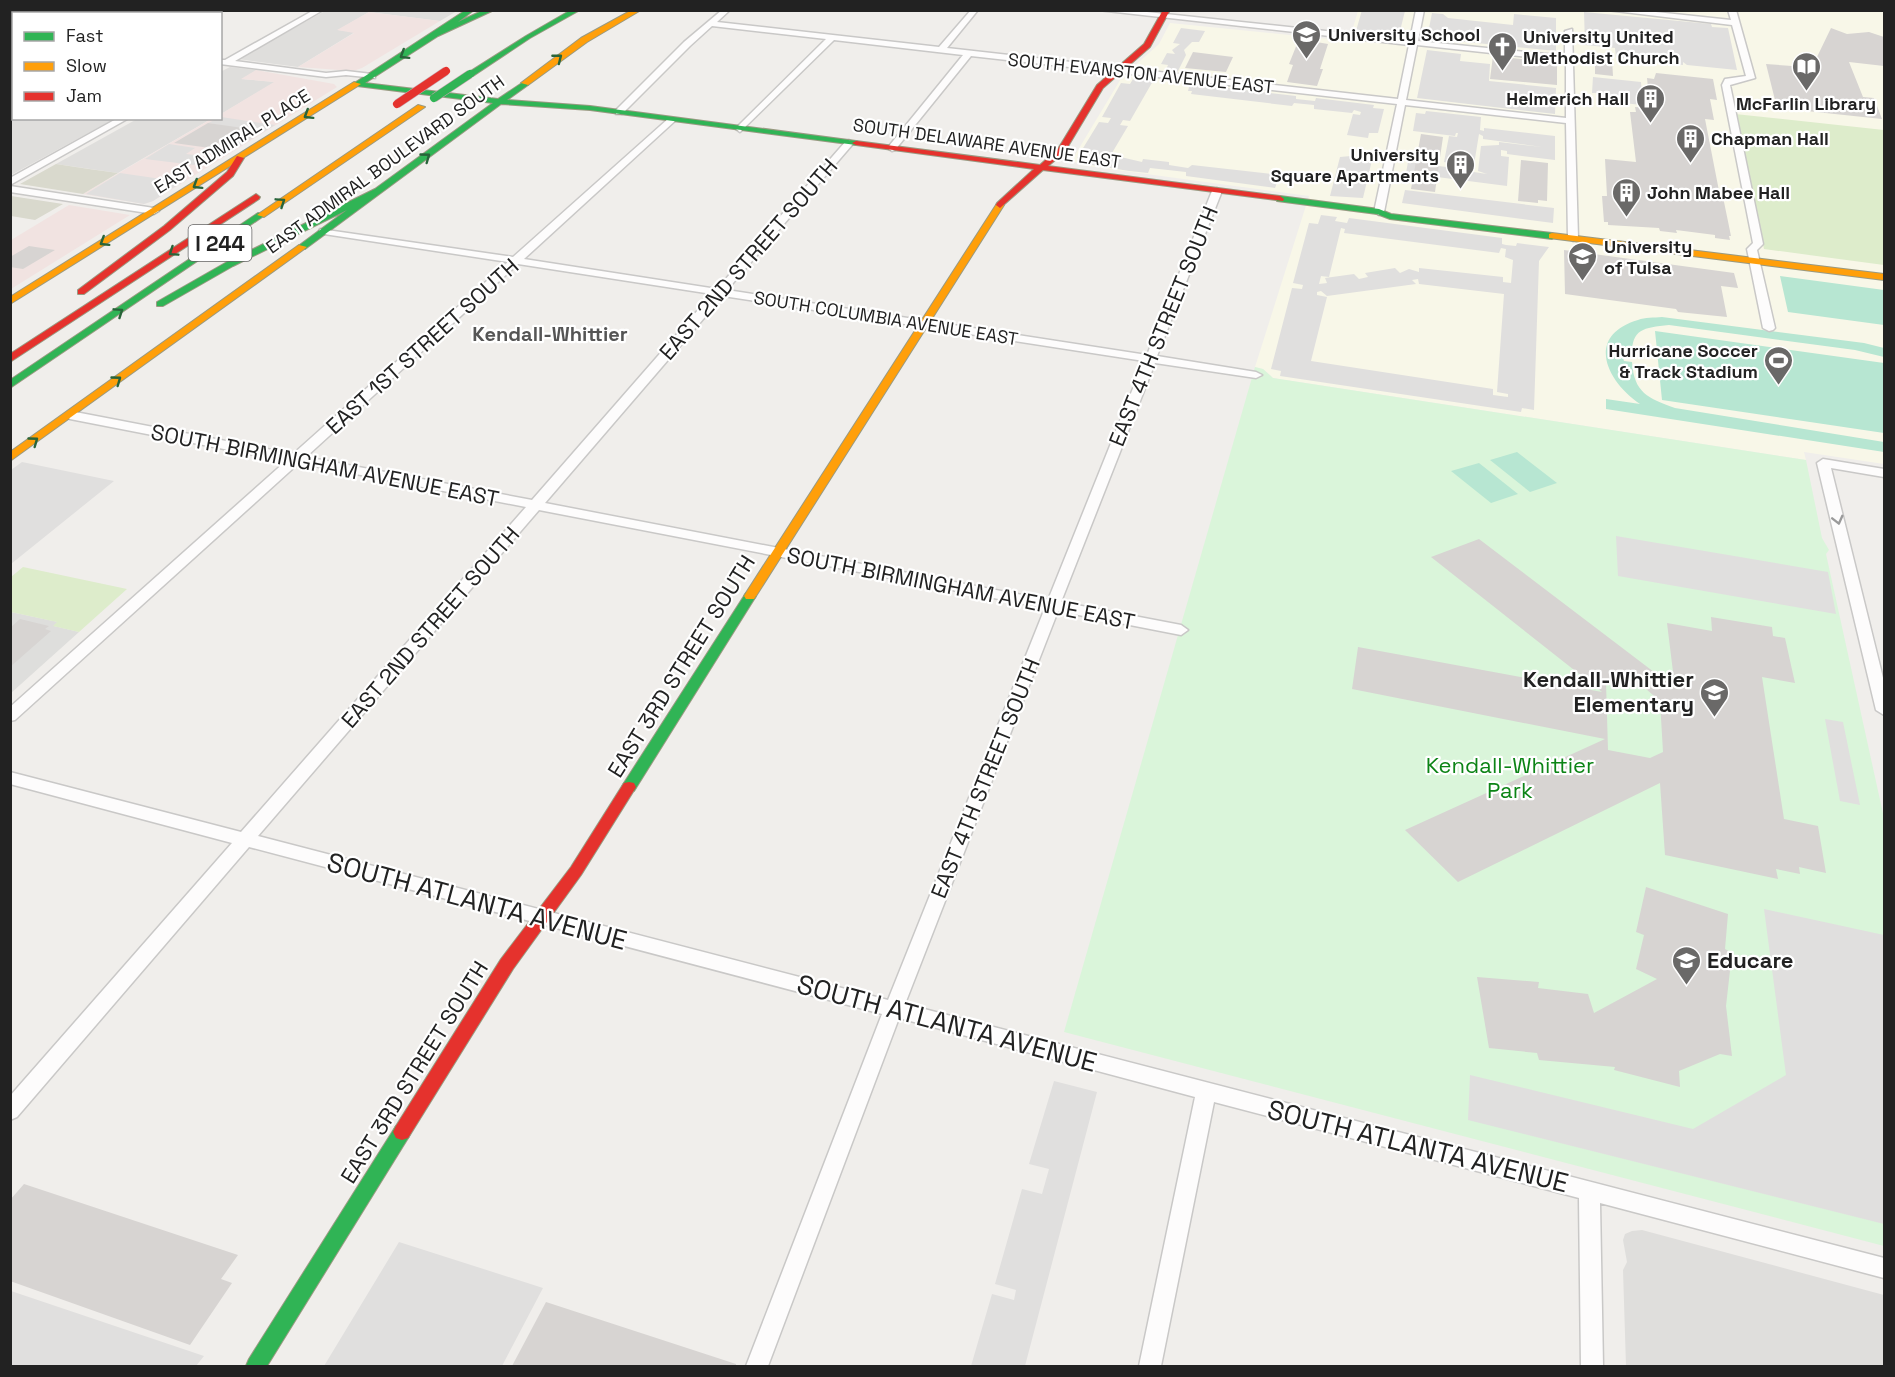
<svg xmlns="http://www.w3.org/2000/svg" width="1895" height="1377" font-family="'Space Grotesk',sans-serif">
<style>
.residential{fill:#dfdedc}
.commercial{fill:#f1e3e1}
.education{fill:#f8f7e8}
.religious{fill:#dededc}
.construction{fill:#d9d9cd}
.grass{fill:#ddeccb}
.park{fill:#daf5da}
.pitch{fill:#b7e6d2}
.parking{fill:#e0dfde;fill-rule:evenodd}
.building{fill:#d7d4d2;fill-rule:evenodd}
.lines{fill:none;stroke-linecap:round;stroke-linejoin:round}
.street-casing{stroke:#c9c8c7;stroke-width:3}
.fast-casing{stroke:#999a82;stroke-width:2}
.slow-casing{stroke:#999a82;stroke-width:2}
.jam-casing{stroke:#999a82;stroke-width:2}
.street{fill:#fdfcfc;fill-rule:evenodd}
.fast{fill:#30b455;fill-rule:evenodd}
.slow{fill:#ff9f0a;fill-rule:evenodd}
.jam{fill:#e5322d;fill-rule:evenodd}
.fast-bridge-casing{stroke:#c5a2ac;stroke-width:9;stroke-linecap:butt}
.jam-bridge-casing{stroke:#c5a2ac;stroke-width:9;stroke-linecap:butt}
.fast-bridge{stroke:#30b455;stroke-width:8}
.jam-bridge{stroke:#e5322d;stroke-width:8}
.oneway{stroke:#286439}
.oneway2{stroke:#9a9a9a}
.labels{text-anchor:middle;dominant-baseline:central;stroke-width:4.5;stroke-linejoin:round;paint-order:stroke}
.far-poi-label{font-size:18px;font-weight:bold;fill:#222;stroke:#fff;text-anchor:start}
.far-street-label{font-size:18px;fill:#222;stroke:#fff}
.far-neighbourhood-label{font-size:20px;font-weight:bold;fill:#555;stroke:#fff}
.shield{fill:#fff;stroke:#646464;stroke-width:1.5}
.shield-label{font-size:21px;font-weight:bold;fill:#222}
.street-label{font-size:22px;fill:#222;stroke:#fff}
.poi-label{font-size:22px;font-weight:bold;fill:#222;stroke:#fff;text-anchor:end}
.park-label{font-size:22px;fill:#0c8416;stroke:#fff}
.near-street-label{font-size:27px;fill:#222;stroke:#fff}
</style>
<rect width="100%" height="100%" fill="#f0eeeb"/>
<path class="residential" d="M325,11H457L440,21L369,12L338,30L355,32L298,67L238,59Z
M230,67L257,70L242,79L275,82L221,114L220,72Z
M13,101L14,118L114,119L11,175L10,102Z
M137,119H211L118,173L56,164Z
M1642,1230L1884,1295V1366H1626L1623,1270L1627,1262L1623,1240L1625,1234L1632,1231Z"/>
<path class="commercial" d="M369,12L440,21L362,68L353,71L298,67L354,33L337,30Z
M256,70L334,84L337,87L153,201L144,204L83,194L211,119L220,118L221,114L274,82L241,79Z
M69,205L130,215L11,289V240Z"/>
<path class="education" d="M1358,11H1884V464L1804,452L1806,460L1273,378L1263,369L1255,367L1309,196L1080,165L1072,160L1122,77L1159,44L1170,23L1349,41Z"/>
<path class="religious" d="M11,612L58,622L54,626L79,632L11,693Z"/>
<path class="construction" d="M56,164L89,169L118,173L83,194L20,184Z
M10,196H11L63,204L35,220L11,216Z"/>
<path class="grass" d="M1735,114L1884,130V265L1764,249Z
M23,567L127,589L79,632L53,626L57,622L11,612V577Z"/>
<path class="park" d="M1255,367L1263,369L1273,378L1806,460L1822,538L1829,550L1826,554L1884,818V1246L1064,1032Z"/>
<path class="pitch" d="M1780,276L1884,290V325L1788,312Z
M1662,317L1864,343L1884,348V357L1855,350L1669,325C1642,328 1631,329 1632,358H1623L1624,361L1632,362C1634,393 1648,398 1675,408L1884,442V452L1606,409V399L1640,404C1606,381 1585,336 1638,320C1645,317 1654,318 1662,317Z
M1655,331L1884,363V433L1662,400Z
M1517,452L1557,483L1530,492L1490,460Z
M1479,463L1518,494L1491,503L1451,471Z"/>
<path class="parking" d="M1362,10L1405,11L1399,35L1356,31Z
M1584,12L1711,24L1712,27L1728,28L1737,70L1687,65L1683,62V65L1648,62L1647,59L1616,58L1615,48L1585,45Z
M1432,13L1443,14L1448,18L1513,25L1514,14L1556,18V51L1427,38Z
M1181,28L1205,31L1199,42H1192L1184,50L1186,55L1177,73L1165,72L1168,65L1161,64L1167,53L1175,54L1172,50L1180,44L1173,43Z
M1427,50L1461,54L1460,61L1490,64L1489,81L1556,88L1555,114L1417,98Z
M1593,77L1641,82L1643,105L1601,101V93H1592Z
M1133,79L1153,81L1130,121L1123,120L1120,125L1128,126L1112,153H1103V156L1109,158L1112,155L1142,162L1143,159L1169,162V165L1188,168L1192,165L1280,175L1275,188L1186,176V172L1150,168L1148,173L1129,171L1086,164L1087,160L1077,158L1099,122L1108,123L1111,118L1102,117L1121,83L1130,84Z
M1195,84L1296,96V99L1315,101L1316,98L1374,105L1373,108L1384,109L1378,133H1369L1368,138L1347,135L1353,114L1360,115L1361,112L1354,110L1352,113L1314,109V105L1294,103L1292,106L1191,94L1192,91H1188L1189,87H1193Z
M1426,111L1481,117L1480,130L1484,131V128L1555,136V160L1507,154V151L1501,150V156L1509,157L1507,186L1406,173L1408,162L1454,168V164L1444,162L1449,136L1457,137L1458,133H1456L1455,136L1413,131L1416,113L1425,114ZM1479,134L1483,136V139L1542,147L1499,142V145L1481,146L1478,171L1487,174L1467,171H1473Z
M221,117L275,125L233,150L211,148L243,129L208,123Z
M169,144L195,148L186,154L203,156L194,165L145,159Z
M1351,156L1372,160L1363,198L1330,196L1340,157Z
M120,173L182,182L153,201L144,204L86,194Z
M1405,190L1554,208L1553,223L1402,203Z
M1321,215L1337,217L1335,221L1347,223L1349,218L1502,238V244L1506,245L1516,246L1517,243L1549,247L1539,261L1534,410L1522,408L1521,412L1280,376L1281,371L1271,369L1292,288L1302,289L1303,285L1293,283L1309,223L1318,224ZM1341,228L1345,229L1344,233L1499,253L1501,248L1506,249L1505,257L1513,260L1511,283L1503,282V277L1419,268V272L1409,269L1400,273L1395,268L1365,273L1368,277L1359,279L1354,274L1325,278L1327,283L1319,284L1321,276L1329,277ZM1418,279L1419,284L1504,294L1497,392L1508,394V397L1493,395V389L1311,361L1327,297L1317,295V292L1321,291L1327,296L1416,284L1412,280Z
M22,462L114,481L11,564V470Z
M1616,536L1828,572L1836,614L1618,576Z
M1825,719L1843,722L1860,805L1840,801Z
M1764,909L1884,935V1224L1468,1120L1470,1075L1693,1129L1786,1075Z
M1054,1081L1097,1092L1025,1366H971L992,1294L1014,1300L1016,1290L995,1284L1022,1189L1042,1194L1049,1169L1029,1164Z
M399,1242L543,1288L502,1366H324Z
M11,1291L204,1356L196,1366H11Z"/>
<path class="building" d="M1831,28L1847,34L1869,32L1884,37V66L1849,62L1863,97L1874,98L1882,119L1777,108L1766,64L1820,68L1817,57Z
M1299,39L1328,44L1320,69H1323L1317,86L1287,82L1293,65L1289,64Z
M1193,52L1233,57L1226,72L1185,68Z
M1493,56L1557,63V85L1490,79Z
M1595,59L1612,60L1613,76L1595,74Z
M1656,73L1713,79L1717,100L1710,99L1714,120L1705,119L1720,196L1723,197L1731,236H1729L1730,240L1715,238V235L1676,230L1677,233L1660,231L1659,228L1608,225V222H1604L1602,196H1607L1605,159L1636,162L1630,112H1636L1635,107L1650,108L1647,78L1654,79Z
M208,123L243,128L210,148L174,143Z
M1421,134L1443,137L1435,192L1411,189Z
M1521,160L1548,163L1547,201L1538,200V203L1518,201Z
M29,246L55,250L23,269L10,267V257Z
M1564,250L1734,273L1738,288L1721,286L1727,317L1678,312L1676,309L1565,294Z
M1479,539L1675,688L1667,623L1712,631L1711,617L1772,627L1773,636L1785,638L1795,683L1762,677L1784,819L1818,826L1826,873L1799,867L1800,874L1776,869L1778,879L1665,855L1660,783L1458,882L1405,830L1605,739L1352,689L1358,647L1602,692L1431,557ZM1606,682L1646,689L1660,701L1663,752L1650,758L1608,750Z
M20,619L49,626L45,629L51,631L10,667V628Z
M1646,887L1728,914L1725,949L1732,953L1726,1006L1732,1056L1720,1054L1679,1071L1680,1087L1614,1070L1615,1067L1539,1060L1537,1053L1489,1048L1477,977L1539,982L1538,988L1588,994L1594,1013L1657,979L1636,969L1644,935L1636,932Z
M24,1184L238,1255L221,1279L232,1283L190,1345L10,1281V1200Z
M546,1302L736,1364V1366H512Z"/>
<g class="lines">
<defs>
<path id="street" d="M177,10H186L183,14H174Z
M314,10H323L235,61L326,73L346,71L372,74H375V78L346,75L326,77L220,64V60H225Z
M722,10H730L717,22L939,47L971,10H978L947,48L1398,99L1409,45L1098,10H1128L1410,40L1416,10H1424L1418,41L1565,56V31L1572,29L1578,238L1573,241L1568,238L1566,123L1405,105L1384,212L1379,215L1374,212L1397,104L971,56L895,150L892,151L887,148L889,146L963,55L834,40L740,132L736,129L737,127L826,39L712,26L690,46L622,114H616V110L684,42ZM1417,45L1566,61V118L1406,100Z
M1607,10H1637L1731,20L1728,10H1736L1755,78L1730,85L1763,244L1757,250L1775,328L1773,330L1769,331L1763,328L1747,249L1753,243L1722,85L1725,79L1746,76L1732,25Z
M10,33L14,34V38L10,37Z
M10,93H14V99H10Z
M118,118H129L10,185V178Z
M669,118L676,120L524,259L717,289L846,141L849,140L854,143L852,145L727,290L1147,355L1212,191L1217,188L1222,191L1157,356L1256,372L1262,375L1256,378L1155,363L1061,602L1181,625L1188,630L1181,635L1058,611L905,1004L1884,1258V1278L1600,1203L1603,1366H1581L1579,1198L1214,1102L1161,1366H1139L1195,1097L899,1018L768,1366H746L882,1014L249,847L17,1117L10,1120V1096L232,843L10,784V772L241,832L526,507L299,463L15,720L10,721V707L286,461L70,419L64,415L70,411L293,454L508,262L324,234L319,231L320,229L513,257ZM518,264L712,294L532,500L306,457ZM723,296L1144,361L1048,600L545,503ZM539,510L1045,608L888,1000L258,836Z
M10,186L154,208L159,211L154,214L10,192Z
M1823,459L1884,469V477L1831,468L1884,682V715L1876,710L1817,463Z"/>
<path id="fast" d="M466,10H474L458,22L484,10H494L438,36L365,83L498,99L525,81H528V85L507,100L590,106L856,141L860,143L856,145L590,110L501,104L305,249L297,247L347,210L233,266L163,306H157V302L227,262L375,189L493,103L357,86L353,84Z
M571,10H580L530,38L473,76L466,74L526,36Z
M1280,196L1379,209L1391,214L1552,233L1557,236L1552,239L1390,219L1377,214L1277,201L1276,199Z
M258,213L265,215L10,388V380Z
M750,592L756,596L634,791H624L622,787L624,783L746,593Z
M402,1124L408,1126L411,1132L408,1138L267,1366H246L249,1359L396,1126Z"/>
<path id="slow" d="M632,10H641L587,42L528,85L521,83L581,38Z
M354,82L361,84L10,304V297Z
M418,105L425,107L264,217L257,215Z
M1000,202L1004,205L756,596L754,599H746L744,596L996,205Z
M1552,233L1884,274V280L1549,238V234Z
M299,245L307,247L10,461V452Z"/>
<path id="jam" d="M1163,10H1170L1150,47L1103,88L1064,153L1048,166L1280,196L1284,199L1283,201L1043,170L1000,208L996,205L997,203L1034,169L856,145L852,143L856,141L1040,165L1058,149L1097,85L1144,44Z
M237,156L244,158L233,176L170,230L84,294H78V290L164,226L227,172Z
M256,194L260,197L259,199L10,362V354Z
M629,782L634,783L636,787L581,875L513,969L408,1138L402,1140L396,1138L393,1132L396,1126L501,959L571,867L624,783Z"/>
</defs>
<use href="#street" class="street-casing"/>
<use href="#fast" class="fast-casing"/>
<use href="#slow" class="slow-casing"/>
<use href="#jam" class="jam-casing"/>
<use href="#street" class="street"/>
<use href="#fast" class="fast"/>
<use href="#slow" class="slow"/>
<use href="#jam" class="jam"/>
<defs>
<path id="fast-bridge" d="M434,98L470,74"/>
<path id="jam-bridge" d="M397,104L446,71"/>
</defs>
<use href="#fast-bridge" class="fast-bridge-casing"/>
<use href="#jam-bridge" class="jam-bridge-casing"/>
<use href="#fast-bridge" class="fast-bridge"/>
<use href="#jam-bridge" class="jam-bridge"/>
</g>
<defs><path id="oneway-chevron" d="M-2-3.5L2.5 0L-2 3.5" fill="none" stroke-width="1.6" stroke-linecap="round" stroke-linejoin="round" transform="scale(1.5)"/></defs>
<g class="oneway">
<use href="#oneway-chevron" transform="translate(404 55) rotate(148)"/>
<use href="#oneway-chevron" transform="translate(558 58) rotate(-38)"/>
<use href="#oneway-chevron" transform="translate(308 115) rotate(148)"/>
<use href="#oneway-chevron" transform="translate(426 157) rotate(-36)"/>
<use href="#oneway-chevron" transform="translate(197 185) rotate(148)"/>
<use href="#oneway-chevron" transform="translate(281 202) rotate(-34)"/>
<use href="#oneway-chevron" transform="translate(104 242) rotate(148)"/>
<use href="#oneway-chevron" transform="translate(173 252) rotate(146)"/>
<use href="#oneway-chevron" transform="translate(119 312) rotate(-34)"/>
<use href="#oneway-chevron" transform="translate(117 380) rotate(-36)"/>
<use href="#oneway-chevron" transform="translate(34 441) rotate(-36)"/>
</g>
<use class="oneway2" href="#oneway-chevron" transform="translate(1838 520) rotate(76)"/>
<defs>
<symbol id="school-pin" viewBox="-11 -11 22 30"><path d="M0 17L-7.5 6A9.5 9.5 0 1 1 7.5 6Z" fill="#6a6968" stroke="#fff"/><path d="M0-5L7-2L0 1L-7-2ZM-4 1L0 2.5L4 1V4Q0 6-4 4Z" fill="#fff"/></symbol>
<symbol id="church-pin" viewBox="-11 -11 22 30"><path d="M0 17L-7.5 6A9.5 9.5 0 1 1 7.5 6Z" fill="#6a6968" stroke="#fff"/><path d="M-1.2-6h2.4v3.5h3.3v2.4h-3.3V6h-2.4V-.1h-3.3v-2.4h3.3Z" fill="#fff"/></symbol>
<symbol id="library-pin" viewBox="-11 -11 22 30"><path d="M0 17L-7.5 6A9.5 9.5 0 1 1 7.5 6Z" fill="#6a6968" stroke="#fff"/><path d="M-6-4Q-3-5.5-.7-3.5V5Q-3 3-6 4ZM6-4Q3-5.5 .7-3.5V5Q3 3 6 4Z" fill="#fff"/></symbol>
<symbol id="building-pin" viewBox="-11 -11 22 30"><path d="M0 17L-7.5 6A9.5 9.5 0 1 1 7.5 6Z" fill="#6a6968" stroke="#fff"/><path d="M-4-6H4V6H1V3H-1V6H-4ZM-2.5-4.3h1.7v1.8h-1.7ZM.8-4.3h1.7v1.8H.8ZM-2.5-1h1.7V.8h-1.7ZM.8-1h1.7V.8H.8Z" fill="#fff"/></symbol>
<symbol id="university-pin" viewBox="-11 -11 22 30"><path d="M0 17L-7.5 6A9.5 9.5 0 1 1 7.5 6Z" fill="#6a6968" stroke="#fff"/><path d="M0-5L7-2L0 1L-7-2ZM-4 1L0 2.5L4 1V4Q0 6-4 4Z" fill="#fff"/></symbol>
<symbol id="stadium-pin" viewBox="-11 -11 22 30"><path d="M0 17L-7.5 6A9.5 9.5 0 1 1 7.5 6Z" fill="#6a6968" stroke="#fff"/><path d="M0-5a6.5 5 0 1 0 0 10a6.5 5 0 1 0 0-10ZM-3.5-1.8h7v3.6h-7Z" fill="#fff"/></symbol>
</defs>
<g fill-rule="evenodd">
<use href="#school-pin" x="1290" y="18" width="33" height="45"/>
<use href="#church-pin" x="1486" y="30" width="33" height="45"/>
<use href="#library-pin" x="1790" y="50" width="33" height="45"/>
<use href="#building-pin" x="1634" y="82" width="33" height="45"/>
<use href="#building-pin" x="1674" y="122" width="33" height="45"/>
<use href="#building-pin" x="1444" y="148" width="33" height="45"/>
<use href="#building-pin" x="1610" y="176" width="33" height="45"/>
<use href="#university-pin" x="1566" y="240" width="33" height="45"/>
<use href="#stadium-pin" x="1762" y="344" width="33" height="45"/>
<use href="#school-pin" x="1698" y="676" width="33" height="45"/>
<use href="#school-pin" x="1670" y="944" width="33" height="45"/>
</g>
<g class="labels">
<g class="far-poi-label">
<text x="1328" y="34">University School</text>
<text x="1523" y="36">University United<tspan x="1523" dy="21">Methodist Church</tspan></text>
<text x="1629" y="98" text-anchor="end">Helmerich Hall</text>
<text x="1806" y="103" text-anchor="middle">McFarlin Library</text>
<text x="1711" y="138">Chapman Hall</text>
<text x="1439" y="154" text-anchor="end">University<tspan x="1439" dy="21">Square Apartments</tspan></text>
<text x="1647" y="192">John Mabee Hall</text>
<text x="1604" y="246">University<tspan x="1604" dy="21">of Tulsa</tspan></text>
<text x="1758" y="350" text-anchor="end">Hurricane Soccer<tspan x="1758" dy="21">&amp; Track Stadium</tspan></text>
</g>
<g class="far-street-label">
<text transform="translate(1141 73) rotate(6)">SOUTH EVANSTON AVENUE EAST</text>
<text transform="translate(232 141) rotate(-32)">EAST ADMIRAL PLACE</text>
<text transform="translate(987 143) rotate(8)">SOUTH DELAWARE AVENUE EAST</text>
<text transform="translate(385 164) rotate(-36)">EAST ADMIRAL BOULEVARD SOUTH</text>
<text transform="translate(886 318) rotate(9)">SOUTH COLUMBIA AVENUE EAST</text>
</g>
<g class="far-neighbourhood-label">
<text x="550" y="334">Kendall-Whittier</text>
</g>
<rect class="shield" x="188.5" y="225" width="63" height="36" rx="4.5"/>
<g class="shield-label">
<text x="220" y="243">I 244</text>
</g>
<g class="street-label">
<text transform="translate(748 259) rotate(-49)">EAST 2ND STREET SOUTH</text>
<text transform="translate(1163 326) rotate(-68)">EAST 4TH STREET SOUTH</text>
<text transform="translate(422 346) rotate(-42)">EAST 1ST STREET SOUTH</text>
<text transform="translate(325 465) rotate(11)">SOUTH BIRMINGHAM AVENUE EAST</text>
<text transform="translate(961 588) rotate(11)">SOUTH BIRMINGHAM AVENUE EAST</text>
<text transform="translate(430 627) rotate(-49)">EAST 2ND STREET SOUTH</text>
<text transform="translate(681 666) rotate(-58)">EAST 3RD STREET SOUTH</text>
<text transform="translate(985 778) rotate(-68)">EAST 4TH STREET SOUTH</text>
<text transform="translate(414 1072) rotate(-58)">EAST 3RD STREET SOUTH</text>
</g>
<g class="poi-label">
<text x="1694" y="679">Kendall-Whittier<tspan x="1694" dy="25">Elementary</tspan></text>
<text x="1707" y="960" text-anchor="start">Educare</text>
</g>
<g class="park-label">
<text x="1510" y="765">Kendall-Whittier<tspan x="1510" dy="25">Park</tspan></text>
</g>
<g class="near-street-label">
<text transform="translate(477 901) rotate(15)">SOUTH ATLANTA AVENUE</text>
<text transform="translate(947 1023) rotate(15)">SOUTH ATLANTA AVENUE</text>
<text transform="translate(1418 1146) rotate(14)">SOUTH ATLANTA AVENUE</text>
</g>
</g>
<rect width="1895" height="1377" fill="none" stroke="#222222" stroke-width="24"/>
<rect x="12" y="12" width="210" height="108" fill="#ffffff" stroke="#a7a7a7" stroke-width="1.5"/>
<rect x="24" y="32" width="30" height="9" fill="#30b455" stroke="#a7a7a7" stroke-width="1.5"/>
<text x="66" y="42" font-size="18" fill="#222222">Fast</text>
<rect x="24" y="62" width="30" height="9" fill="#ff9f0a" stroke="#a7a7a7" stroke-width="1.5"/>
<text x="66" y="72" font-size="18" fill="#222222">Slow</text>
<rect x="24" y="92" width="30" height="9" fill="#e5322d" stroke="#a7a7a7" stroke-width="1.5"/>
<text x="66" y="102" font-size="18" fill="#222222">Jam</text>
</svg>
